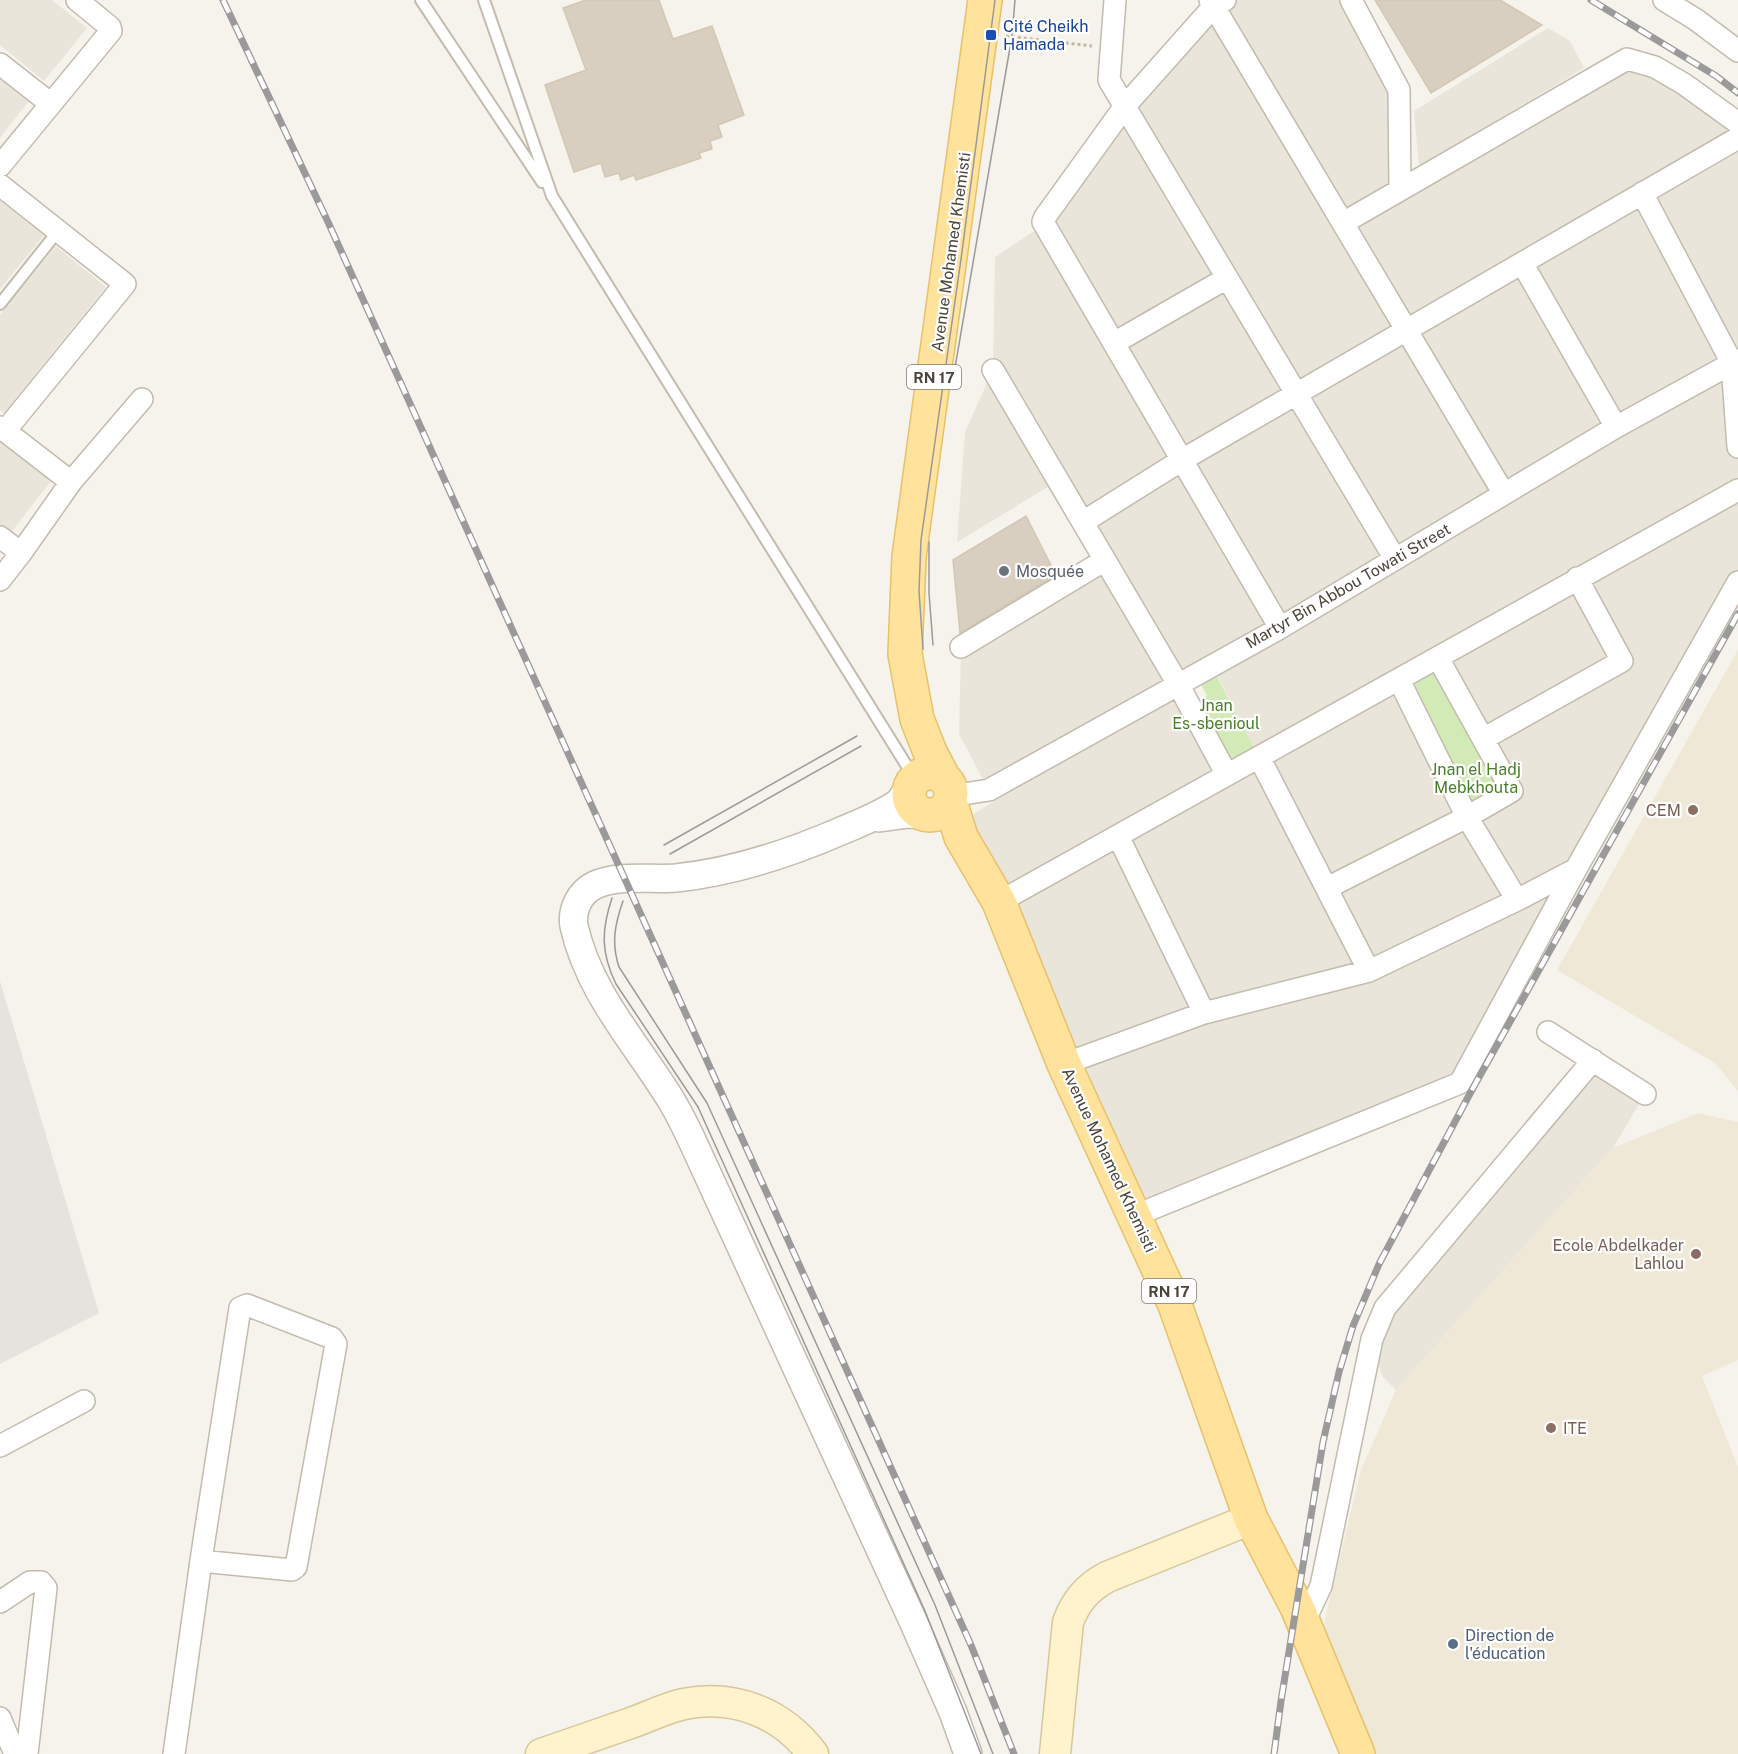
<svg xmlns="http://www.w3.org/2000/svg" width="1738" height="1754" font-family="'Public Sans',sans-serif">
<style>
.residential{fill:#eae5da;fill-rule:evenodd}
.industrial{fill:#e6e2dd}
.education{fill:#efe8d6}
.green{fill:#d2eab5}
.building{fill:#d8cfc1;stroke:#d3c7b4;stroke-width:1.5}
.lines{fill:none;stroke-linecap:round;stroke-linejoin:round}
.service-casing{stroke:#c2bbae;stroke-width:14}
.minor-casing{stroke:#c2bbae;stroke-width:24}
.tertiary-casing{stroke:#c2bbae;stroke-width:30}
.secondary-casing{stroke:#d6c79b;stroke-width:33}
.primary-casing{stroke:#e6c16a;stroke-width:36}
.path{stroke:#c4b79f;stroke-width:3;stroke-dasharray:3 3;stroke-linecap:butt}
.service{stroke:#fff;stroke-width:10}
.minor{stroke:#fff;stroke-width:21}
.tertiary{stroke:#fff;stroke-width:27}
.secondary{stroke:#fff3cd;stroke-width:30}
.primary{stroke:#ffe39c;stroke-width:33}
.tram{stroke:#9a9a9a;stroke-width:1.5}
.rail-casing{stroke:#9a9a9a;stroke-width:7}
.rail{stroke:#fff;stroke-width:4.5;stroke-dasharray:14;stroke-linecap:butt}
.transit-dot{fill:#1a4fb4;stroke:#fff;stroke-width:2}
.worship-dot{fill:#6b7280;stroke:#fff;stroke-width:2}
.education-dot{fill:#8d6e63;stroke:#fff;stroke-width:2}
.service-dot{fill:#5c6f8a;stroke:#fff;stroke-width:2}
.labels{text-anchor:middle;dominant-baseline:central;stroke-width:4.5;stroke-linejoin:round;paint-order:stroke}
.shield{fill:#fff;stroke:#817c74;stroke-width:1.5}
.shield-label{font-size:15px;font-weight:bold;fill:#4b4439}
.transit-label{font-size:16px;fill:#164399;stroke:#fff;text-anchor:start}
.street-label{font-size:16px;fill:#4b4439;stroke:#fff}
.worship-label{font-size:16px;fill:#5b616d;stroke:#fff;text-anchor:start}
.park-label{font-size:16px;fill:#4a7f2a;stroke:#fff}
.education-label{font-size:16px;fill:#785e54;stroke:#fff;text-anchor:end}
.service-label{font-size:16px;fill:#4e5e75;stroke:#fff;text-anchor:start}
</style>
<rect width="100%" height="100%" fill="#f6f3ec"/>
<path class="residential" d="M0,0H52L87,28L44,81L0,45Z
M1222,0H1351L1395,73L1403,187L1627,59L1738,123V582L1460,1083L1134,1216L969,817L1170,689L985,783L959,734L961,647L1105,560L1058,481L957,542L965,432L993,370L995,257L1060,214L1137,98ZM1212,665L1259,757L1178,684Z
M1548,28L1570,41L1584,68L1419,167L1414,111Z
M0,79L28,102L0,138Z
M0,195L46,233L0,289Z
M56,246L106,287L4,413L0,410V315Z
M0,441L51,481L10,534L0,526Z
M1593,1060L1645,1094L1613,1148L1396,1390L1382,1376L1372,1339Z"/>
<path class="industrial" d="M0,981L99,1313L0,1364Z"/>
<path class="education" d="M1738,650V1091L1715,1063L1557,970Z
M1698,1113L1738,1122V1360L1702,1376L1738,1467V1754H1376L1324,1624L1361,1470L1396,1390L1613,1148Z"/>
<path class="green" d="M1438,658L1512,791L1467,817L1399,680Z
M1211,665L1259,757L1227,775L1190,706L1207,696L1196,674Z"/>
<path class="building" d="M586,0H659L673,39L712,26L744,115L718,125L722,137L710,141L712,149L699,153L701,158L636,180L634,175L621,180L619,173L605,177L601,163L574,172L545,85L586,70L563,8Z
M1375,0H1500L1542,25L1431,93Z
M1026,516L1056,575L960,633L953,560Z"/>
<g class="lines">
<defs>
<path id="service" d="M421,0L542,182
M484,0L552,196L915,779
M0,304L58,231"/>
<path id="minor" d="M1115,0L1109,80L1395,559
M1210,0L1504,494
M1225,0L1213,7L1125,106L1045,217L1043,222L1280,628
M1351,0L1399,90L1400,190
M1664,0L1695,19L1738,51
M0,64L51,104
M0,166L111,31L110,27L77,0
M0,185L125,284L5,431
M1642,193L1732,363L1738,447
M1343,223L1627,59L1655,67L1684,84L1738,123
M1522,263L1616,427
M1114,343L1227,278
M993,370L1178,684L1227,775
M0,427L71,482
M1083,522L1182,460L1738,138
M0,537L21,553
M0,580L21,553L71,482L142,399
M961,647L1105,560
M1399,680L1467,817L1517,900
M1483,739L1622,661L1577,578
M1259,757L1369,971
M951,796L989,790L1280,628L1616,427L1738,360
M1118,836L1204,1013
M1327,888L1467,817L1512,791L1438,658
M999,902L1738,490
M1548,1032L1645,1094
M1064,1064L1204,1013L1369,971L1517,900L1576,869
M1134,1216L1460,1083L1576,869L1738,582
M0,1446L84,1401
M0,1602L30,1582H41L46,1588L27,1754
M1304,1622L1321,1586L1372,1339L1385,1308L1593,1060
M0,1718L15,1754
M174,1754L201,1561L205,1534L240,1308L247,1305L332,1338L336,1344L296,1567L292,1570L201,1561"/>
<path id="tertiary" d="M911,784C907,790 903,798 898,803C881,815 860,823 841,831C788,854 733,872 676,878C650,880 619,874 595,885C580,892 571,910 574,926C589,993 636,1043 671,1100C678,1111 684,1124 690,1136L913,1621L953,1712L968,1754
M879,818L908,814L927,815"/>
<path id="secondary" d="M541,1754C570,1744 599,1734 628,1724C646,1718 665,1708 684,1704C735,1694 782,1713 813,1754
M1055,1754L1068,1622C1076,1601 1087,1588 1107,1577L1251,1519"/>
<path id="primary" d="M909 794a21 21 0 1 1 42 0a21 21 0 1 1-42 0Z
M943,777L930,752L917,719L905,654L909,557L985,0
M950,801L961,837L999,902L1064,1064L1175,1305L1251,1519L1297,1607L1358,1754"/>
</defs>
<use href="#service" class="service-casing"/>
<use href="#minor" class="minor-casing"/>
<use href="#tertiary" class="tertiary-casing"/>
<use href="#secondary" class="secondary-casing"/>
<use href="#primary" class="primary-casing"/>
<path class="path" d="M1006,36L1092,46"/>
<use href="#service" class="service"/>
<use href="#minor" class="minor"/>
<use href="#tertiary" class="tertiary"/>
<use href="#secondary" class="secondary"/>
<use href="#primary" class="primary"/>
<path class="tram" d="M952,385L1012,36L1015,0
M929,542V593L933,645
M923,649L919,591L921,540L962,252L995,0
M664,845L857,736
M670,854L861,746
M612,898C601,931 601,953 616,984L698,1107L925,1611L981,1754
M623,901C615,924 611,943 619,967L707,1103L935,1605L993,1754"/>
<defs>
<path id="rail" d="M223,0L328,222L971,1645L1014,1754
M1591,0L1716,76L1738,93
M1274,1754L1281,1701L1323,1442L1339,1372L1353,1326L1379,1264L1473,1088L1738,614"/>
</defs>
<use href="#rail" class="rail-casing"/>
<use href="#rail" class="rail"/>
</g>
<rect class="transit-dot" x="985" y="29" width="12" height="12" rx="3"/>
<circle class="worship-dot" cx="1004" cy="571" r="6"/>
<g class="education-dot">
<circle cx="1693" cy="810" r="6"/>
<circle cx="1696" cy="1254" r="6"/>
<circle cx="1551" cy="1428" r="6"/>
</g>
<circle class="service-dot" cx="1453" cy="1644" r="6"/>
<g class="labels">
<g class="shield">
<rect x="907" y="365" width="54" height="24" rx="4.5"/>
<rect x="1142" y="1279" width="54" height="24" rx="4.5"/>
</g>
<g class="shield-label">
<text x="934" y="377">RN 17</text>
<text x="1169" y="1291">RN 17</text>
</g>
<g class="transit-label">
<text x="1003" y="26">Cité Cheikh<tspan x="1003" dy="18">Hamada</tspan></text>
</g>
<g class="street-label">
<text transform="translate(951 252) rotate(-82)">Avenue Mohamed Khemisti</text>
<text transform="translate(1348 586) rotate(-30)">Martyr Bin Abbou Towati Street</text>
<text transform="translate(1109 1160) rotate(65)">Avenue Mohamed Khemisti</text>
</g>
<g class="worship-label">
<text x="1016" y="571">Mosquée</text>
</g>
<g class="park-label">
<text x="1216" y="705">Jnan<tspan x="1216" dy="18">Es-sbenioul</tspan></text>
<text x="1476" y="769">Jnan el Hadj<tspan x="1476" dy="18">Mebkhouta</tspan></text>
</g>
<g class="education-label">
<text x="1681" y="810">CEM</text>
<text x="1684" y="1245">Ecole Abdelkader<tspan x="1684" dy="18">Lahlou</tspan></text>
<text x="1563" y="1428" text-anchor="start">ITE</text>
</g>
<g class="service-label">
<text x="1465" y="1635">Direction de<tspan x="1465" dy="18">l'éducation</tspan></text>
</g>
</g>
</svg>
